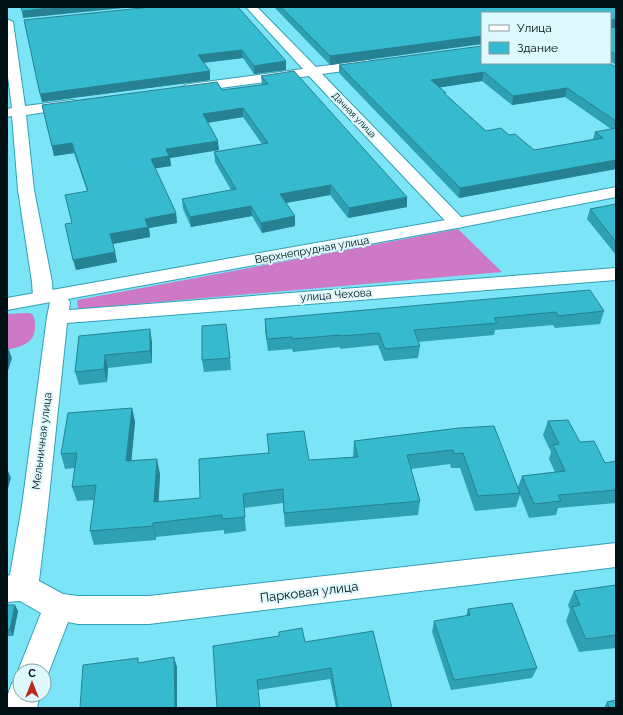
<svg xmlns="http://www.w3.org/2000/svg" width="623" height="715" font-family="Raleway,sans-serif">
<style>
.forest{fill:#ce79c5}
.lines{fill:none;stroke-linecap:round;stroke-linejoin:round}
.minor-casing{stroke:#31a1b3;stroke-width:2}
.tertiary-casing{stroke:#31a1b3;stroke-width:2}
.minor{fill:#fff;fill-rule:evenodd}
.tertiary{fill:#fff;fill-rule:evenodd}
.wall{fill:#2ea0b3;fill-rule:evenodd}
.shaded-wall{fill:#268292}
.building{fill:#36bad0;stroke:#268292}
.labels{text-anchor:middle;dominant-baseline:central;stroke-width:4;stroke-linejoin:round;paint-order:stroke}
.far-street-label{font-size:9px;fill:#000f13;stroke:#ddf9fe}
.street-label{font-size:11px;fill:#000f13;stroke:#ddf9fe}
.near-street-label{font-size:13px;fill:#000f13;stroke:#ddf9fe}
</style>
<rect width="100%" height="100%" fill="#7ce4f7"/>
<path class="forest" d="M458,229L502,272L78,309L77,300Z
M28,313L32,314C35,318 35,322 35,326C36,343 21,347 7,350V314Z"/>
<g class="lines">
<defs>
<path id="minor" d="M246,7H257L316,67L368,60L372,61L374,64L372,67L322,74L463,219L466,223L463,227L457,228L451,227L309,76L190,92L185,91L183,88L185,85L190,84L303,69Z
M7,19L13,22L25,106L72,100L77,101L79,104L77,107L72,108L26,115L34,190L52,282L53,297L50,301L43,303L36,301L33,297L32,282L18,190L12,116L7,117V109L12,108L7,69Z
M616,268V280L67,323L48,506L39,581L63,594L78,596H149L616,543V567L149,624H78L68,622L45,682L44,683V671H20V676L18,671L41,613L20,601L7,602V576L10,575L22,506L47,317L50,302L53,298L60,296L67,298L70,302L69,310Z
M20,680V695H40L37,708H7V697L12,683Z"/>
<path id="tertiary" d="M616,187V197L457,228L7,310V298L457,218Z"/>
</defs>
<use href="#minor" class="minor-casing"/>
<use href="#tertiary" class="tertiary-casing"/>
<use href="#minor" class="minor"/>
<use href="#tertiary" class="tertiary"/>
</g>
<path class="wall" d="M151,7L286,61V70L254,74L243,58L204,63L210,71V80L42,102Z
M274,7H616V65L610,61V13L330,65Z
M339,65L616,67V169L459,198L339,73ZM482,81L512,105L565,97L611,129L595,132L593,139L534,150L509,135L486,131L446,95L440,87Z
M261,76L407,207L348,218L330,195L286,203L295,226L262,233L252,216L191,227L183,209L182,199L231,190L215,162L214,152L262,144L243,117L208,123L219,150L170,158L171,166L155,168L176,213L177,223L149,228L150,237L113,244L117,262L76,270L72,223L87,191L74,153L54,156L42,105L222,90L262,85Z
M616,204V255L587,219L590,209Z
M604,311L600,324L555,328L553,325L495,330L494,335L418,342L420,346L418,358L384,361L378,345L340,349V347L293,352L292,349L268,351L265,331V319Z
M79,336L152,342V363L108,368L107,382L79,385L75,372Z
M230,358L231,370L204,372L202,360Z
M132,408L135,422L131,461L160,474L158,502L200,498L269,453L267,434L309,460L353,457L354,441L459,428L518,487L522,476L555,472L549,459L551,452L543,435L548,421L580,442L605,463L616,461V503L558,508L556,515L529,518L520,495L516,507L475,511L460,468H451L450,464L411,469L420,501L418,515L285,527L283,503L244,508L246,531L224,534V530L156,537V540L94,545L90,531L94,500L77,501L72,487L75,468L65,469L61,454Z
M616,585V648L579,652L566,621L570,610L568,605L574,591Z
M7,605L18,611L13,636H7Z
M468,609L537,668L532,678L451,690L432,632L434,621L466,616Z
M305,642L392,708H336L330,679L258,690L217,708Z
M607,702L616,708H604Z"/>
<path class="shaded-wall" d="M59,7H134L23,18L22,11Z
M616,19V27L610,28L611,20Z
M482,36V44L330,65V56Z
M242,50L243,58L199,63L198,55Z
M610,52H612L610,60Z
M286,61V70L254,74V66Z
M210,71V80L42,102L40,94Z
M484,72L482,81L430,89L431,80Z
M567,88L565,97L512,105L513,96Z
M243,108V117L204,123L203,114Z
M218,141L219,150L170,158L171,166L152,169L151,159L166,149Z
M72,143L74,153L54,156L52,146Z
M616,160V169L459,198L460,188Z
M331,185L330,195L280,204V194Z
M407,197V207L348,218L349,208Z
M251,206L252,216L191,227L190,217Z
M176,213L177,223L149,228L150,237L112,244L110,234L145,219Z
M295,216V226L262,233L261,223Z
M115,252L117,262L76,270L73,260Z
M150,329L152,342V363L150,351Z
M7,345L12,358L7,374Z
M105,355L108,368L107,382L104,369Z
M132,408L135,422L130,476L126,461Z
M157,459L160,474L158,516L154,502Z
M8,471L11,478L7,492V476Z
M153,523L156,537V540L153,526Z
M15,605L18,611L13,636L10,629Z
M174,657L177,667V708H175Z"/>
<path class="building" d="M21,7H59L22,11Z
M151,7H238L286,61L254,66L242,50L198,55L210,71L40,94L24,20Z
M281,7H616V19L611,20V28L616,27V55L612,52H610V13H482V36L330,56Z
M482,46V63H608L616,67V121L567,88L513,96L484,72L431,80L446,93H444L486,131L501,128L509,135L515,134L534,150L603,138L595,132L616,128V160L460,188L339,65Z
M294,71L407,197L349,208L331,185L280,194L295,216L261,223L251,206L190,217L182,199L236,189L214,152L268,143L243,108L203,114L218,141L166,149L169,156L151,159L176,213L145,219L148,227L110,234L115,252L73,260L65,224L72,223L65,195L88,191L72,143L52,146L42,105L217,82L222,90L268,84L261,76Z
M616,204V242L590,209Z
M590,290L604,311L558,316L556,312L494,318L497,323L414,330L420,346L385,349L379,333L341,336L340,335L292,339V337L267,339L265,319Z
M226,324L230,358L202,360V326Z
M150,329V351L105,355L104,369L75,372L79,336Z
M132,408L126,461L157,459L154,502L200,498L199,459L269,453L267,434L304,431L309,460L358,457L354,441L459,428L494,426L520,493L478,496L463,453L454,454L453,450L407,455L420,501L284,513L283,489L243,494L245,517L222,519V515L153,523V526L90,531L96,485L72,487L77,453L61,454L68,413Z
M568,420L580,442L594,441L605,463L616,461V490L558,495L561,501L534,504L522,476L565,471L553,445L559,444L548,421Z
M616,585V635L586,639L572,607L580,605L574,591Z
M512,603L537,668L454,680L434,621L470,615L468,609Z
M7,605H15L10,629L7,630Z
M302,628L305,642L373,631L392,708H338L331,668L257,680L260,708H217L213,646L279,636V632Z
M174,657L175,708H80L83,665L138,658V663Z
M616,700V708H610L607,702Z"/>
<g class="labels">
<g class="far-street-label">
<text transform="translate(354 115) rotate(46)">Дачная улица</text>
</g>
<g class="street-label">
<text transform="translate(312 250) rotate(-10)">Верхнепрудная улица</text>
<text transform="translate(336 295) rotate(-4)">улица Чехова</text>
<text transform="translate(42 441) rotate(-83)">Мельничная улица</text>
</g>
<g class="near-street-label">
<text transform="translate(309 592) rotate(-7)">Парковая улица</text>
</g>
</g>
<rect width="623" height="715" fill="none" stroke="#000f13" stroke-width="16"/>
<rect x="481" y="12" width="130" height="52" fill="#ddf9fe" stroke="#859ba0"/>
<rect x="489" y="25" width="20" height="6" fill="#ffffff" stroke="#859ba0"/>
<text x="517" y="32" font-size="12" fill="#000f13">Улица</text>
<rect x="489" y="42" width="20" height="12" fill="#36bad0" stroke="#859ba0"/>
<text x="517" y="52" font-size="12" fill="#000f13">Здание</text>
<g transform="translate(32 683)"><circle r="19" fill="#ddf9fe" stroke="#859ba0"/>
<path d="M0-3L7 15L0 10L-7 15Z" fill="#b72a19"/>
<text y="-6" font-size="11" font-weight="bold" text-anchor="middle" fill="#000f13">С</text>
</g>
</svg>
